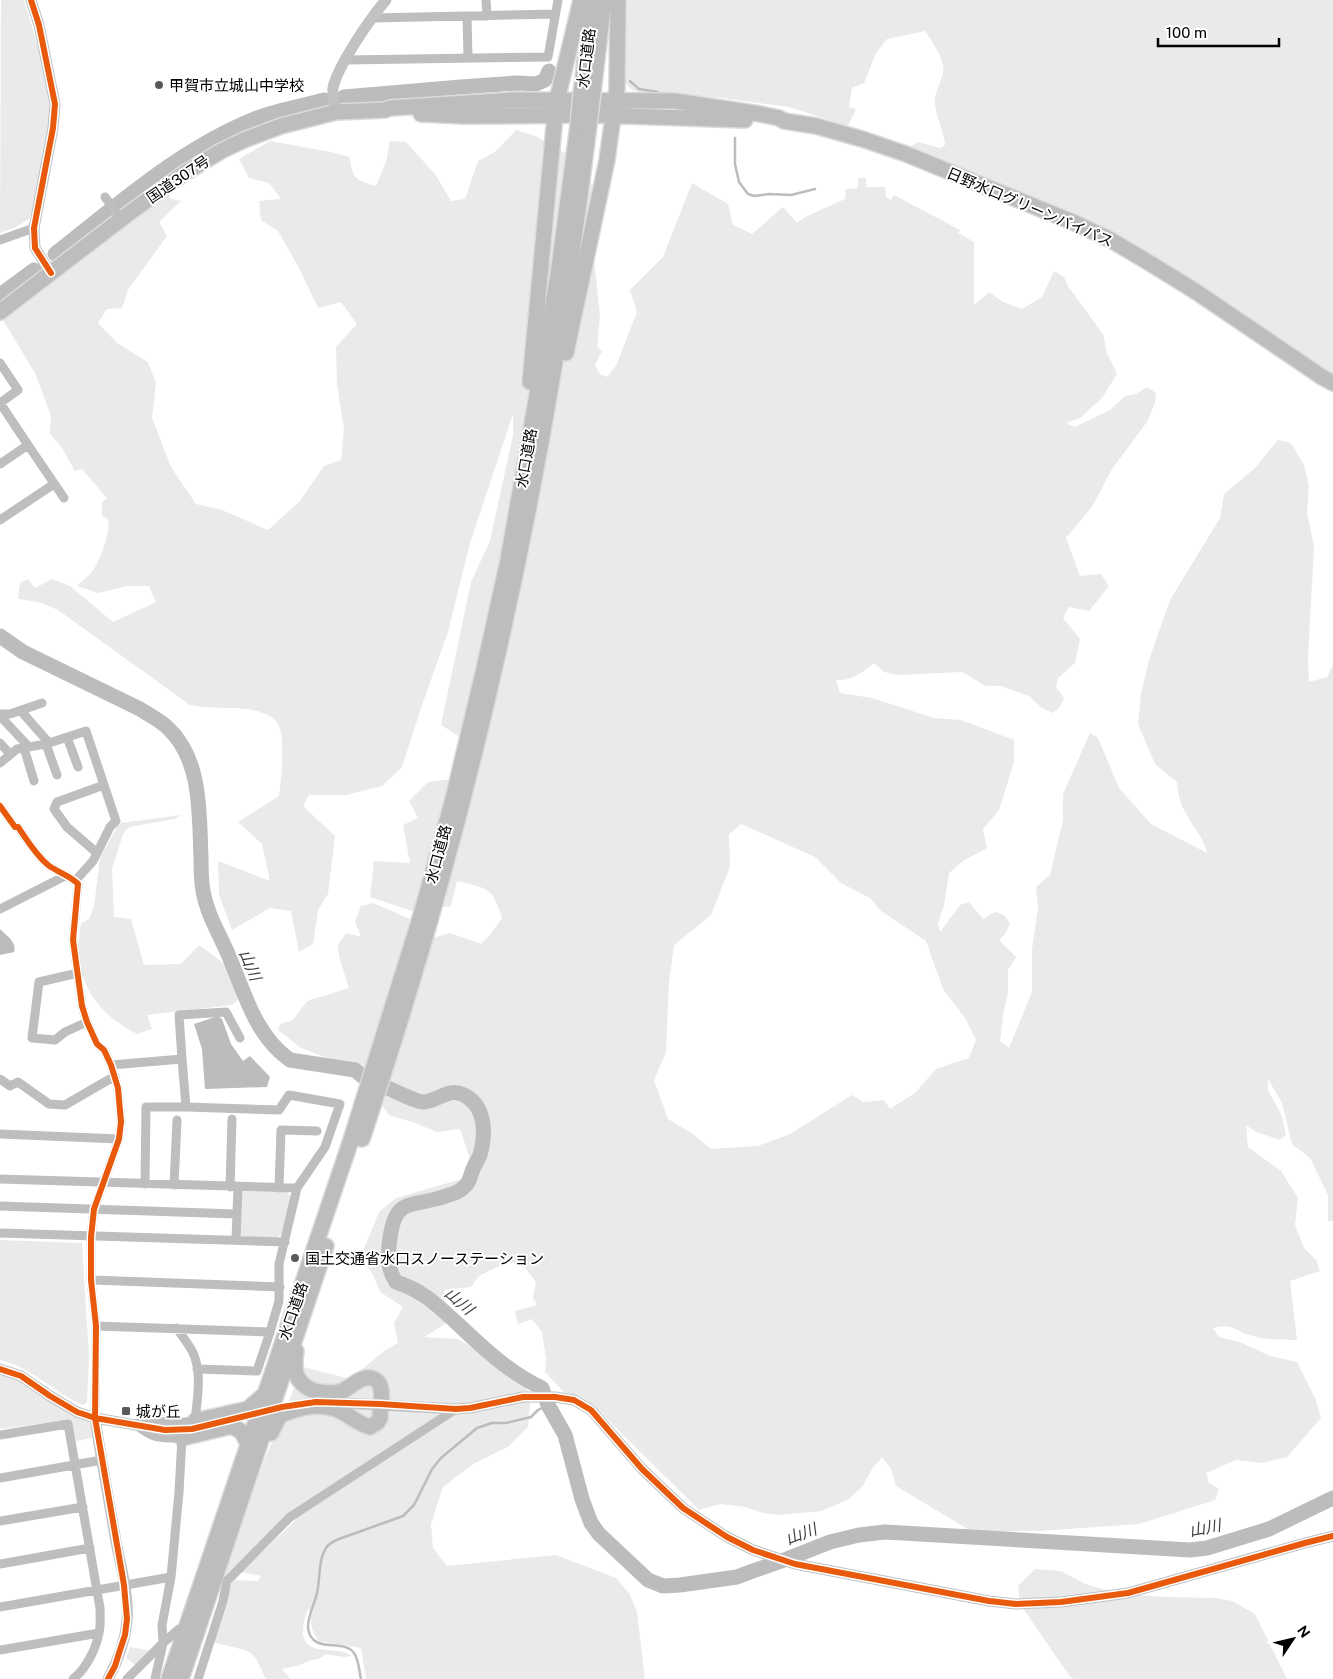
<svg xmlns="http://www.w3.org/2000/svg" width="1333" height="1679" font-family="'Public Sans','Noto Sans JP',sans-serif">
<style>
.green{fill:#eaeaea;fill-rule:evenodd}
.water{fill:#bcbcbc}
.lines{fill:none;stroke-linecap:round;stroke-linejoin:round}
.stream{stroke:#bcbcbc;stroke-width:2.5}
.river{stroke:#bcbcbc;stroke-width:15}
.highway-casing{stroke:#dbdbdb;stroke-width:18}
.street{stroke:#bebebe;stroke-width:9}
.secondary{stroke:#c2c2c2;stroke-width:11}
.highway{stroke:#bdbdbd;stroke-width:15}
.highway-bridge-casing{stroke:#dbdbdb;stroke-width:18;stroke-linecap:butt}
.highway-bridge{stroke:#bdbdbd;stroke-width:15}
.cycleway-casing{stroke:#fff;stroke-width:9}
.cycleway{stroke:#e8590c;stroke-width:6}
.poi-dot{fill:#595959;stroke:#fff;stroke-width:2}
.labels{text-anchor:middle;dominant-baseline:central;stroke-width:4;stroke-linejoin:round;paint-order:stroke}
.street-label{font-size:15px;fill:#000;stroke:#fff}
.poi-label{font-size:15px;fill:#000;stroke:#fff;text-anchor:start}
.water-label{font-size:16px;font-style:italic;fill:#414141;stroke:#fff}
</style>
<rect width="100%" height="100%" fill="#fff"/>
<path class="green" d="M1,0H24L40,53L50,105L48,141L39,191L29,219L16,227L0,233Z
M623,0H1333V375L1316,367L1130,241L1080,218L908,148L918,142L940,148L945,145C944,131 936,118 935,103C934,93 941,83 943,73C946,61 932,41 925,31L887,39L876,53L864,83L852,88L849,107L856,109L848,126L789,107L721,98L646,94L632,90L626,83L623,67Z
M516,130L535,136L574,158L585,166L593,189L590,219L600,317L597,347L602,351L595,365L600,374L607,377L616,366L637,312L630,290L663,257L692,183L728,204L733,225L752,234L783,207L797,223L805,217L845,199L846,189L858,188V178H866V187H885L886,197L891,200L894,195L960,230L958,233L974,242V305L989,292L1003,302L1022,309L1042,297L1054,271L1064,277L1068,286L1104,336L1106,351L1117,374L1102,398L1080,418L1066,423L1075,427L1110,410L1125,396L1136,394L1147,387L1156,393L1155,403L1147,422L1112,469L1092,507L1066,538L1080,576L1101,574L1109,586L1089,611L1069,607L1063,618L1080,639L1075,663L1058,678L1056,687L1064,698L1059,708L1052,713L1041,707L1029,696L1001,686H986L962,672L899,675L884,672L874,663C861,673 853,681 836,680L840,693L872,698L934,718L961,720L1014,740V762L999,810L983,829L987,848L963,861L949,873L944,905L938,924L940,932L960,905L969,902L983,919L995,912L1004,915L1010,923L1006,933L999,940L1016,957L1008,970V993L1003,1015L1000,1041L1009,1048L1032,992V949L1038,908L1036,887L1050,875L1063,820V794L1090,733L1098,738L1119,788L1151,824L1207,853C1205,839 1193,828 1187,815C1180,805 1178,794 1177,782L1155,764L1138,724L1141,694L1149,660L1170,600L1220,518L1224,494L1256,467L1278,440L1291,443L1304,465L1309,486L1307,512L1314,547L1308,657L1309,682L1327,677L1333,665V1221H1328V1195L1310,1158L1292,1144L1282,1103L1268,1079V1090L1282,1116L1286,1135L1280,1140L1256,1132L1246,1125L1248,1147L1281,1171L1298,1198L1295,1225L1304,1248L1316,1260L1320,1271L1290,1281L1297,1340C1282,1340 1267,1340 1253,1336C1234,1332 1236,1323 1213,1328L1219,1337L1240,1342L1270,1356L1297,1362L1315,1398L1321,1418L1287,1457L1262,1463L1236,1460L1206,1473L1209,1483L1219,1489L1215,1500L1139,1524L1039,1531H971L896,1486L891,1469L882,1457L872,1469L863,1486L849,1499L822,1511L780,1515L763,1513L745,1507L720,1504L699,1510L593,1405L567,1395L545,1372L546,1358L542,1332L532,1319L518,1324L515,1311L537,1305L533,1298L536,1282L526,1269L516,1263H505L479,1276L471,1287L444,1290L445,1324L424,1337L458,1339L516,1373L531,1396L528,1427L509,1446L473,1464L443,1487L431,1524L433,1548L447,1566L556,1555L616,1578L629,1593L637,1612L645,1679H366L361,1648L318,1641L312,1629L309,1607C304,1620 296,1641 314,1648C327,1652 341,1648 352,1656L344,1657L326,1654C318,1661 315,1658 307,1662C299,1666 291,1667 282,1669L290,1679H266C262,1672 258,1660 252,1654C247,1649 221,1645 213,1642V1635L232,1583L236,1580L258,1581L261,1576L241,1572L295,1521L287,1517L221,1582L239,1521L303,1367L350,1379L384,1351L398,1343L394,1323L403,1307L380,1292L374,1277L361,1256L379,1212L396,1198L472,1176L469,1156L460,1129L437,1132L415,1123L389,1115L374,1095L346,1065L301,1048L278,1030L280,1024L293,1020L307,1001L349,988L339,957L338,945L346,933L361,937L355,921L361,906L373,903L417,922L433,938L450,933L481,944L490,935L502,918C493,887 486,888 457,881L451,906L412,911L370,897L374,861L410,863L403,825L418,818L409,801L428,782L477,776L481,750L441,725L471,582L490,541L513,435V414L470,543L448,632L421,708L402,767L382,786L346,795H309L303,806L335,836L328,894L318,910L313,944L299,952L291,911L270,908L232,930L219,895L218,861L270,881L262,844L238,822L279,796C281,779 287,733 276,721C269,714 256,710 247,709C228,707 209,709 190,705L58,610L39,602L18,599L20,583L28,579L35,588L52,579L70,586L113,622L156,602L149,586H127L98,593L77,586C82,581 90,575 94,569C102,555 110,534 108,519L102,516V502L107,498L82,469L75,471L60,445L50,434L51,416L35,373L3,320L166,192L171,199L181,201L159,222L167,236L128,290L122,308L107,309L98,323L117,343L148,362L156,383L152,418L171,467L196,504L222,510L268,530L300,501L324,466L341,460L344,429L337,384L336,347L357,324L341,302L318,308L299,268L278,231L261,220L259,201L281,199L269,183L249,178L239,159L270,141L331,152L350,157C351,178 357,181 376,186L386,162L390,141L406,142L435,174L451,201L465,199L478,161L495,152ZM741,824L815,857L841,883L870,898L881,911L926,941L943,989L965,1018L976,1040L969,1058L936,1069L915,1093L890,1109L884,1100L864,1102L852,1095L790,1134L758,1146L711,1149L690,1132L668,1119L654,1080L666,1052L669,983L674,945L711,915L730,867L729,834Z
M181,815L175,819L129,827L123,834L112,869L114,917L131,919L144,965L181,964L199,945L230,968L240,998L232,1005L147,1015L152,1029L137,1034C102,1016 81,991 78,950C78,942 80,932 81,923L89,919L94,906L100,858L117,827L121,823Z
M243,1191L287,1192L291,1197L283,1233L276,1238L240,1237V1194Z
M0,1240L82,1243L89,1357L87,1403L83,1405C54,1393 32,1367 0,1360Z
M0,1373L20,1378L64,1410L89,1422L93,1438L76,1441L71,1420L0,1429Z
M1035,1569L1061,1571L1085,1584L1120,1594L1166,1597L1215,1598L1232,1601L1255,1614L1287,1679H1073L1068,1674L1020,1604L1018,1586Z
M130,1647L152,1651L137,1666L126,1658Z"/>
<path class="water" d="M0,929C7,936 17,942 14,952L0,955Z
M218,1016L222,1019L231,1044L243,1061L250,1056L270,1077L267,1087L205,1089L202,1049L194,1024Z"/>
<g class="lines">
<path class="stream" d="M630,81L639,89L658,92
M735,138V164L739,182L748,194L754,196L769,194L791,195L815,189
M361,1679C359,1671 359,1660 354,1653C344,1639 318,1652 310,1635C309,1632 308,1630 308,1627C308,1617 313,1606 316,1597C321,1582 317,1562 326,1548C329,1543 334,1541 339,1539L403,1516L414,1505L432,1469L441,1458L477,1428L492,1423H506L531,1417L538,1410L548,1405"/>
<path class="river" d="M344,97L461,87L517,83L536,84L545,80L549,71
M55,254C119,204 181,148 257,118C278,110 302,106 324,100
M0,295L34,270
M0,636L23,652L140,709C149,715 160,720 168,728C202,760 199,813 201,857C201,868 201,880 203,891C207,914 219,933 228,954C244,991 255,1036 290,1060L355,1070L362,1076C375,1081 413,1102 424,1102C439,1101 448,1087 464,1095C486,1106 486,1134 480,1155C478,1160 475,1164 473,1169C470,1176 470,1183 463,1188C458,1193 452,1194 446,1196C408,1209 394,1195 389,1246C388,1260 388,1270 396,1282C424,1291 438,1306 459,1325C483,1348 511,1374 542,1388L548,1405L565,1435L582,1499L591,1523L599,1534L648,1580L663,1586L680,1585L737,1577L750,1572L787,1559L830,1542L859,1535L885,1532L1190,1550L1207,1548L1269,1529L1333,1498"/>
<defs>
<path id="highway" d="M593,92L604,0
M581,93L593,0
M421,114L464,116L597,115L745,120
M0,312L124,217L183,174L221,151L244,140L281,126L336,112L385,110L390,108L513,100L675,101L760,114L779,118L784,121L816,126L862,139L906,154L1075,223L1109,239L1143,259L1195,291L1322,377L1333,383
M566,353L607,160L617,88L618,0
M530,382L555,116L557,100L581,0
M362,1139C474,808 547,471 589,125
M195,1421L248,1409L264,1395
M271,1433L279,1417L281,1415C297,1408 318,1403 335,1409C348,1413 355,1423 370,1427L378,1422L380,1418C380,1408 385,1388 377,1381C365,1371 352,1387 342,1391C333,1394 324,1393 315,1391C295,1384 293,1370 296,1351
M182,1438L232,1426L242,1432L248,1444
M169,1679L350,1143L421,915L454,795L483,673L508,560L558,275L578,125
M181,1679L326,1246"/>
</defs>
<use href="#highway" class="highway-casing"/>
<path class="street" d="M486,0L487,16
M467,16L468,58
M373,18L555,14
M345,60L548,57L558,0
M105,197L121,219
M0,240L34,228
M0,363L18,390L0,403L28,445L0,464
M28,445L64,498
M0,520L54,484
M21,711L49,743
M0,714H10L42,703
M0,716L29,747
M67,737L78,767
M0,743L10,754
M46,744L57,775
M24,748L34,781
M0,763L17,749L46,744L86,731L116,821L110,827L93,861L75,881
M0,806L15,827H18C27,840 35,854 48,865C57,872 71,876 78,884L73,940L82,1006L87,1022L97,1044L104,1050L111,1065L118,1088L121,1122L119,1139L94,1209L91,1237V1280L96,1326L95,1418
M97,853L67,827L54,809L57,802L104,785
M0,909L65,876
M78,973L39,982L32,1038L55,1040L65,1032L87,1022
M182,1059L179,1015L226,1012L240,1038
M111,1065L182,1059L186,1107
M0,1079L10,1086L18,1082L49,1104L65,1105L115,1076
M0,1134L119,1139
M0,1179L297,1188
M174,1185L177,1120
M230,1187L232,1119
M279,1188L281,1130L317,1131
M0,1206L236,1214
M0,1233L285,1242
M236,1240L238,1187
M91,1280L280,1287
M96,1326L270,1332L279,1301V1264L297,1188L325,1147L340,1104L289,1095L279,1110L186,1107H146L145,1184
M197,1369L257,1371L270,1332
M0,1435L68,1424L100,1608C100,1616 101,1625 99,1633C96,1649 86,1669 73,1679
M0,1478L102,1460
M0,1521L83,1507
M0,1564L90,1548
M0,1607L171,1577
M0,1650L99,1633
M127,1679L163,1643L179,1629
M155,1679L163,1643L162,1625L171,1577L179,1492L182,1438C160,1438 152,1439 135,1424L147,1420L175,1423L195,1421C197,1400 202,1376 194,1355C190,1345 182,1337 177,1328
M198,1679L223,1601L227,1581L290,1517L456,1409"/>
<path class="secondary" d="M31,0L39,25L55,104L53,128L34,228L35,248L51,273
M336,112C335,105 332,96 333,88C337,67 371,17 386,0
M0,1369L21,1376L50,1396L77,1412L95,1418L165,1430H175L199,1428
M323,1402L456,1409L470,1408L523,1397H555L574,1400L591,1410L642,1469L683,1508L727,1537L753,1550L795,1564L989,1601L1016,1604L1061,1602L1128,1593L1305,1543L1333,1536
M95,1418C101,1459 109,1500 116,1542C121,1567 129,1595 127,1621C125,1642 118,1661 108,1679"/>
<use href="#highway" class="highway"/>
<defs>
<path id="highway-bridge" d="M578,125L581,93
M589,125L593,92"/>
</defs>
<use href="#highway-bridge" class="highway-bridge-casing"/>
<use href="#highway-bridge" class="highway-bridge"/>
<defs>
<path id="cycleway" d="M31,0L39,25L55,104L53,128L34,228L35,248L51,273
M0,806L15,827H18C27,840 35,854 48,865C57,872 71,876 78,884L73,940L82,1006L87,1022L97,1044L104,1050L111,1065L118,1088L121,1122L119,1139L94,1209L91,1237V1280L96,1326L95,1418L124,1585L127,1619L125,1635L120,1650L115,1666L108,1679
M0,1369L21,1376L50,1396L77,1412L95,1418L165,1430L192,1429L282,1407L316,1402L380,1404L456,1409L470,1408L523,1397H555L574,1400L591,1410L642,1469L683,1508L727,1537L753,1550L795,1564L989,1601L1016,1604L1061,1602L1128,1593L1305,1543L1333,1536"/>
</defs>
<use href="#cycleway" class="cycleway-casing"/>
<use href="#cycleway" class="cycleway"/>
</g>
<g class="poi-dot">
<circle cx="159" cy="85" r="5"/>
<circle cx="295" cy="1258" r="5"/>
<rect x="121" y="1406" width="10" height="10" rx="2.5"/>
</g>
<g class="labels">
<g class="street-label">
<text transform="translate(586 58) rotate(-83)">水口道路</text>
<text transform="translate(178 179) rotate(-34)">国道307号</text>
<text transform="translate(1030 207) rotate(23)">日野水口グリーンバイパス</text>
<text transform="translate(526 458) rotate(-80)">水口道路</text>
<text transform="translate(438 854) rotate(-75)">水口道路</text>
<text transform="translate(293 1311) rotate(-71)">水口道路</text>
</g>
<g class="poi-label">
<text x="169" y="85">甲賀市立城山中学校</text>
<text x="305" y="1258">国土交通省水口スノーステーション</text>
<text x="136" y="1411">城が丘</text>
</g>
<g class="water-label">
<text transform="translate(250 965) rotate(67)">山川</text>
<text transform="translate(459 1301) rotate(41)">山川</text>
<text transform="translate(1205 1528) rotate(-11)">山川</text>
<text transform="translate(801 1534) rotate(-21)">山川</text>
</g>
</g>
<g transform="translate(1293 1639) rotate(55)" stroke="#ffffff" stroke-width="4" paint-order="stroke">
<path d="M0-4L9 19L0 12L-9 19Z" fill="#000000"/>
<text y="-8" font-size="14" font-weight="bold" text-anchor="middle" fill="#000000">N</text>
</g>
<path d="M1158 38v8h121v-8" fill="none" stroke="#000000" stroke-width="2.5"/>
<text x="1166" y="38" font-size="15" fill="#000000" stroke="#ffffff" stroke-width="4" paint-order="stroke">100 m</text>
</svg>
